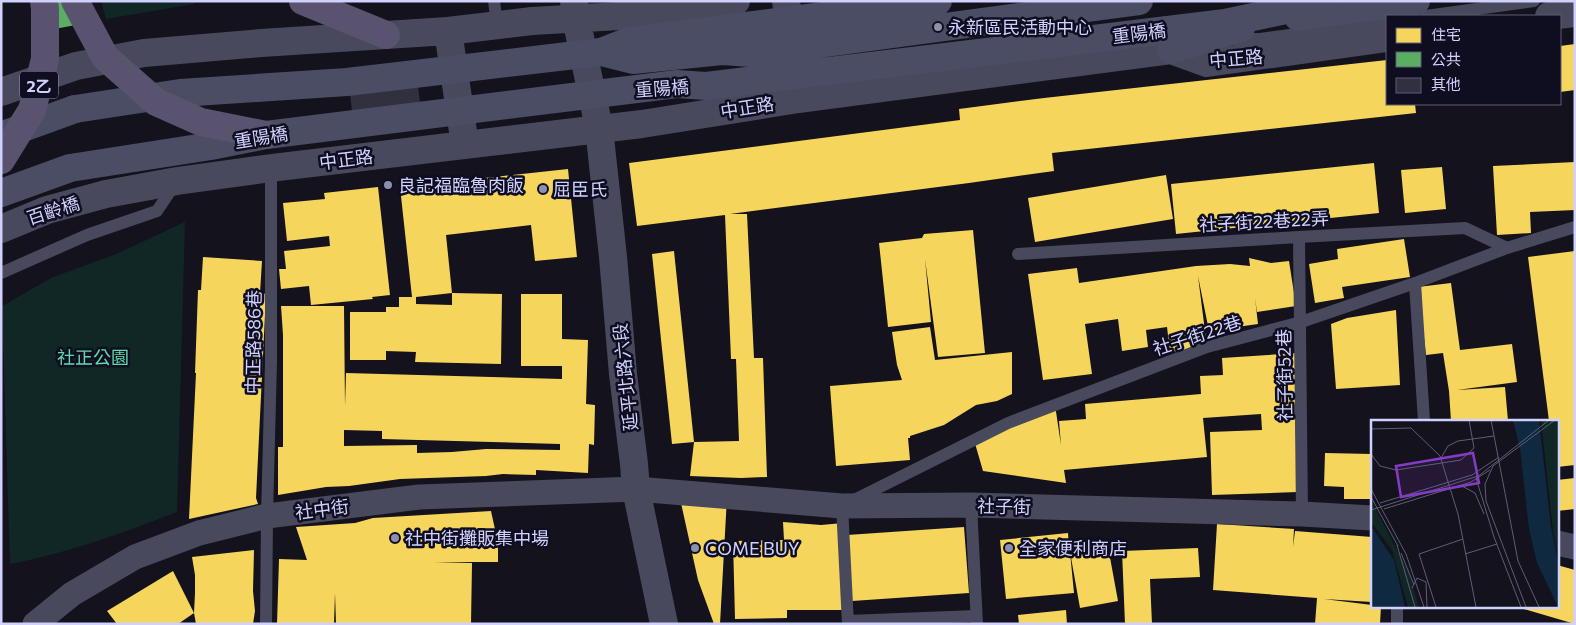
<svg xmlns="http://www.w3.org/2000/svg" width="1576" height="625" font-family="Commissioner,'Noto Sans TC',sans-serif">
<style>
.green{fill:#112725}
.homes{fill:#f6d55c;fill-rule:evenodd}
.public{fill:#5aae61}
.building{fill:#31303f}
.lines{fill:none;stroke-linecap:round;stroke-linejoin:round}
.service{stroke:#48495d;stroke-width:12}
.minor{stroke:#48495d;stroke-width:25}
.tertiary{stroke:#48495d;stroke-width:28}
.secondary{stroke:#4a4d63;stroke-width:28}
.primary{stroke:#5a536f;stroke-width:28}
.secondary-bridge{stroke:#4a4d63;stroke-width:28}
.primary-bridge{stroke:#5a536f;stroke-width:28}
.poi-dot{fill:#8e8eaf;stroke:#0f0e21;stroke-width:2}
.labels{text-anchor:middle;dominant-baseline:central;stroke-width:5;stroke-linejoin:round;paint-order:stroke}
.shield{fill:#0f0e21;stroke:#9696bb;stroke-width:1}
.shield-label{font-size:16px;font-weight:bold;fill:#d0d1fd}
.poi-label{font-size:18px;fill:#d0d1fd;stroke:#0f0e21;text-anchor:start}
.street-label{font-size:18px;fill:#d0d1fd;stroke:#0f0e21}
.park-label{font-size:18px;fill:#5fdaaa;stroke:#0f0e21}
.inset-road{fill:none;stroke:#5f5e77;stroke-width:1}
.view{fill:#843cc5;fill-opacity:0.15;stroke:#843cc5;stroke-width:2.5}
.inset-edge{fill:none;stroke:#d0d1fd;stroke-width:2.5}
</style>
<rect width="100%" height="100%" fill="#13121d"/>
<path class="green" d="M101,1H195L194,4L106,19Z
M185,222L177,512C123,533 68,553 10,564L2,306L53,277L114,255Z"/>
<path class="homes" d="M1575,44V90L1560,92V46Z
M1387,60V104H1415L1416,113L1052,153L1054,171L969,183L730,214H747L754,358H763L767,477L741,478L690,476L694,442L739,441L736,359H731L725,215L637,226L629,163L960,120L959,109L1044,98Z
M1575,162V210L1530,212L1531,233L1497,235L1493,166Z
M1374,163L1379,213L1176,234L1171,184Z
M1442,167L1446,209L1405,213L1401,170Z
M568,169L577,257L535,261L531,225L446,235L452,293L416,297V304L452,305V293L502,294L501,364L415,362L416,352L386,351V360H350V312H386V307H399V297H412L400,187Z
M1166,175L1173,219L1035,242L1028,198Z
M378,187L390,295L372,297L373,299L311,305L309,286L281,289L279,269H286L284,251L330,246L329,236L287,241L283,203L325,199L324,193Z
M973,230L985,353L938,357L925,259L931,322L888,327L879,243L922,238L924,234Z
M1404,239L1410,277L1342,287L1344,298L1315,303L1309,264L1338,259L1337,249Z
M674,251L694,442L672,444L652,254Z
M1575,251V465L1557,467V421H1549L1528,257Z
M203,257L262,261L260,293L266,294L256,498L258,504L189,519L196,373H195L198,290H201Z
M1249,258L1271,263L1289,261L1296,306L1257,312L1255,298L1258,324L1209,331L1198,276L1207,347L1170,352L1167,327L1146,330L1148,347L1122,351L1118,319L1085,324L1092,374L1043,380L1028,274L1077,268L1079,283L1196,266L1230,264L1250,266Z
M1451,283L1460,350L1512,344L1517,382L1457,390L1505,387L1508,421H1451L1449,391L1443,353L1426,355L1418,287Z
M521,294H562V339L588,340L586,404L595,405L594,445L589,444L588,473L536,470V475L503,474L486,476L400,479L349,486L326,487L278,495V447H283V335L281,306H344L345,406L346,373L562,379V366H521ZM344,430L382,431V439L560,444V450L486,449L452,452L417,453V445L344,446Z
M1396,310L1400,385L1336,389L1331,324L1347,318Z
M930,327L935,360L1012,352V394L997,401L976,405L944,425L910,436V438H908L910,460L836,466L830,386L902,380L897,365L892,332Z
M1297,353L1300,412H1295L1298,492L1212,495L1210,432L1262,430L1261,414L1203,418L1207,457L1064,470L1066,483L983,471L974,440L1055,405L1061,445L1059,421L1086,419L1085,404L1201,394L1200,376L1223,375L1222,358Z
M1325,453L1372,454V499H1344V487L1324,486Z
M1575,478V509L1557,511V480Z
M679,494L727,497L720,624H714L698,580Z
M491,511L498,543V562H434L472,563L471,624H336L335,593L334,624H277L279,559L307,560L296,527L355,523L373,518Z
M783,522L821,525L843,523L847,610H787V618L735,619L733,541L784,540Z
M1217,524L1294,529L1293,547L1295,531L1372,537V602L1324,599L1372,605V606H1381L1380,624H1315L1317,598L1213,590Z
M964,527L969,593L852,601L847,535Z
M1068,533L1069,548L1107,541L1118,601L1080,608L1070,552L1074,593L1006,599L1000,540Z
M1198,548L1200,577L1150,579L1152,624H1125L1122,551Z
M254,550L253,591L255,611L253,624H196L194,613L195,593V575L192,557Z
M1557,565L1575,570V624L1517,607L1557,606Z
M173,571L194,613L178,624H117L107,611Z
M1066,610L1067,624H1019L1018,615Z"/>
<path class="public" d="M32,1H72L76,25L38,32Z"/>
<path class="building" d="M418,86L422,120L354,128L350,94Z"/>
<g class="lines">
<path class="service" d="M494,1L497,25
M1426,16L1534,1
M1232,39H1260L1387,22
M1299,237L1302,514
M1018,254L1299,237L1465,228L1507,248
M1,273L87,235L157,211L175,184
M1415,283L1424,421
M971,505L977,624
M848,621L976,616
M266,624L267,516L271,362V168
M848,624L842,506L1008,423L1207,347L1301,322L1415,283L1507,248L1575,227
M1397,624V606"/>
<path class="minor" d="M1557,543L1575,547
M35,624L72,594L135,557L199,533L267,516L419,497L636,489L842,506L971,505L1302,514L1372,518"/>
<path class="tertiary" d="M574,1L576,18L599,128L613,257L623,374L634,464L636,489L664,624
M786,1L792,44
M1549,16L1575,13
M448,31L465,145
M1,92L76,66L144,53L261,43L448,31L532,21L637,15L736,1
M1,229L47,210L106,194L177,181L271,168L642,124L798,99L1171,50L1207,63L1387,38"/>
<path class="secondary" d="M1298,17L1416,1
M1171,50L1241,28
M601,52L633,60L722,51L751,53
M6,134L75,109
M1,193L70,168L211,146L266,135"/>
<path class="primary" d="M303,1L386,35"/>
<path class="secondary-bridge" d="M751,53L1139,1
M75,109L180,93L347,82L601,52L629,41L938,1
M266,135L677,84L706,86L1225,23L1328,1"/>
<path class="primary-bridge" d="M75,1L105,57L156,102L201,122L266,135
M1,160L32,110L45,59V9L44,1"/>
</g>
<g class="poi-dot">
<circle cx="938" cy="27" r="5"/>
<circle cx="388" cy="185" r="5"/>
<circle cx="543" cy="189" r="5"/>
<circle cx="395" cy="538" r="5"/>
<circle cx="695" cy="548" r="5"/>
<circle cx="1009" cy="548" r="5"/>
</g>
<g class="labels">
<rect class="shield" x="20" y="71.5" width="38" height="27" rx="4"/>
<g class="shield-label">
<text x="39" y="85">2乙</text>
</g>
<g class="poi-label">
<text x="948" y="27">永新區民活動中心</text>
<text x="398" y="185">良記福臨魯肉飯</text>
<text x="553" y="189">屈臣氏</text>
<text x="405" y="538">社中街攤販集中場</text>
<text x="705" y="548">COME BUY</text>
<text x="1019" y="548">全家便利商店</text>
</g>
<g class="street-label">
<text transform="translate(1139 33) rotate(-7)">重陽橋</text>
<text transform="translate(1236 58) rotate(-5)">中正路</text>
<text transform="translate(662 88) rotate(-4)">重陽橋</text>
<text transform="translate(747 107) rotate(-9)">中正路</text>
<text transform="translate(261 137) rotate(-9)">重陽橋</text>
<text transform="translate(346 159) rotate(-7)">中正路</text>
<text transform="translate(53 210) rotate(-18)">百齡橋</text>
<text transform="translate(1264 221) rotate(-3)">社子街22巷22弄</text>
<text transform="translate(1197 335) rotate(-18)">社子街22巷</text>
<text transform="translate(253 342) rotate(-89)">中正路586巷</text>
<text transform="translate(1284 375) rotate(-91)">社子街52巷</text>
<text transform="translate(625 377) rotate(-96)">延平北路六段</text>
<text transform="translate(1004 506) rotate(1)">社子街</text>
<text transform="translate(322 509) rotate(-7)">社中街</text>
</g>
<g class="park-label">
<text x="93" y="357">社正公園</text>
</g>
</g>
<g transform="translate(1371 420)">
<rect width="188" height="188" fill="#13121d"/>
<path d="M170,0H187V137L182,111ZM0,80L38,153L48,187H37L21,130L0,102Z" fill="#112725"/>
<path d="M142,0H168L180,107L187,140V187L166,143L158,109L149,29ZM0,106L23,140L34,187H0Z" fill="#0e2940"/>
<path class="inset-road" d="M120,0L147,141L168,187M0,9L40,8L69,36L87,94L105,187M0,34L9,46L25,50L90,40L103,28L98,0M70,38L77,26L87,21L123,16M89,65L104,73L113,94M0,69L35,134L53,187M0,77L27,126M9,83L101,55L128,37M13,89L100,62L119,50M0,90L107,56M26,125L44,187M30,133L43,165M94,134L126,124M41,168L46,158L55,162L56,187M65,187L48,134L92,119M150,187L123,117L105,58L178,0M155,187L115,81L114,64L122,46L184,0"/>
<path class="view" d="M102,33L108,63L30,77L25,46Z"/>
<rect width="188" height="188" class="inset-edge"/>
</g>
<rect width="1576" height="625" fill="none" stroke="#d0d1fd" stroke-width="5"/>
<rect x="1386" y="15" width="175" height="90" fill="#0f0e21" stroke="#5c5c79"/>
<rect x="1396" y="28" width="25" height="15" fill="#f6d55c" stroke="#5c5c79"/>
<text x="1431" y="40" font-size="15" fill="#d0d1fd">住宅</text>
<rect x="1396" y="52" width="25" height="15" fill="#5aae61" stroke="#5c5c79"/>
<text x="1431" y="65" font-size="15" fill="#d0d1fd">公共</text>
<rect x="1396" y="78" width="25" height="15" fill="#31303f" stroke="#5c5c79"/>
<text x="1431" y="90" font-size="15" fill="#d0d1fd">其他</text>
</svg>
